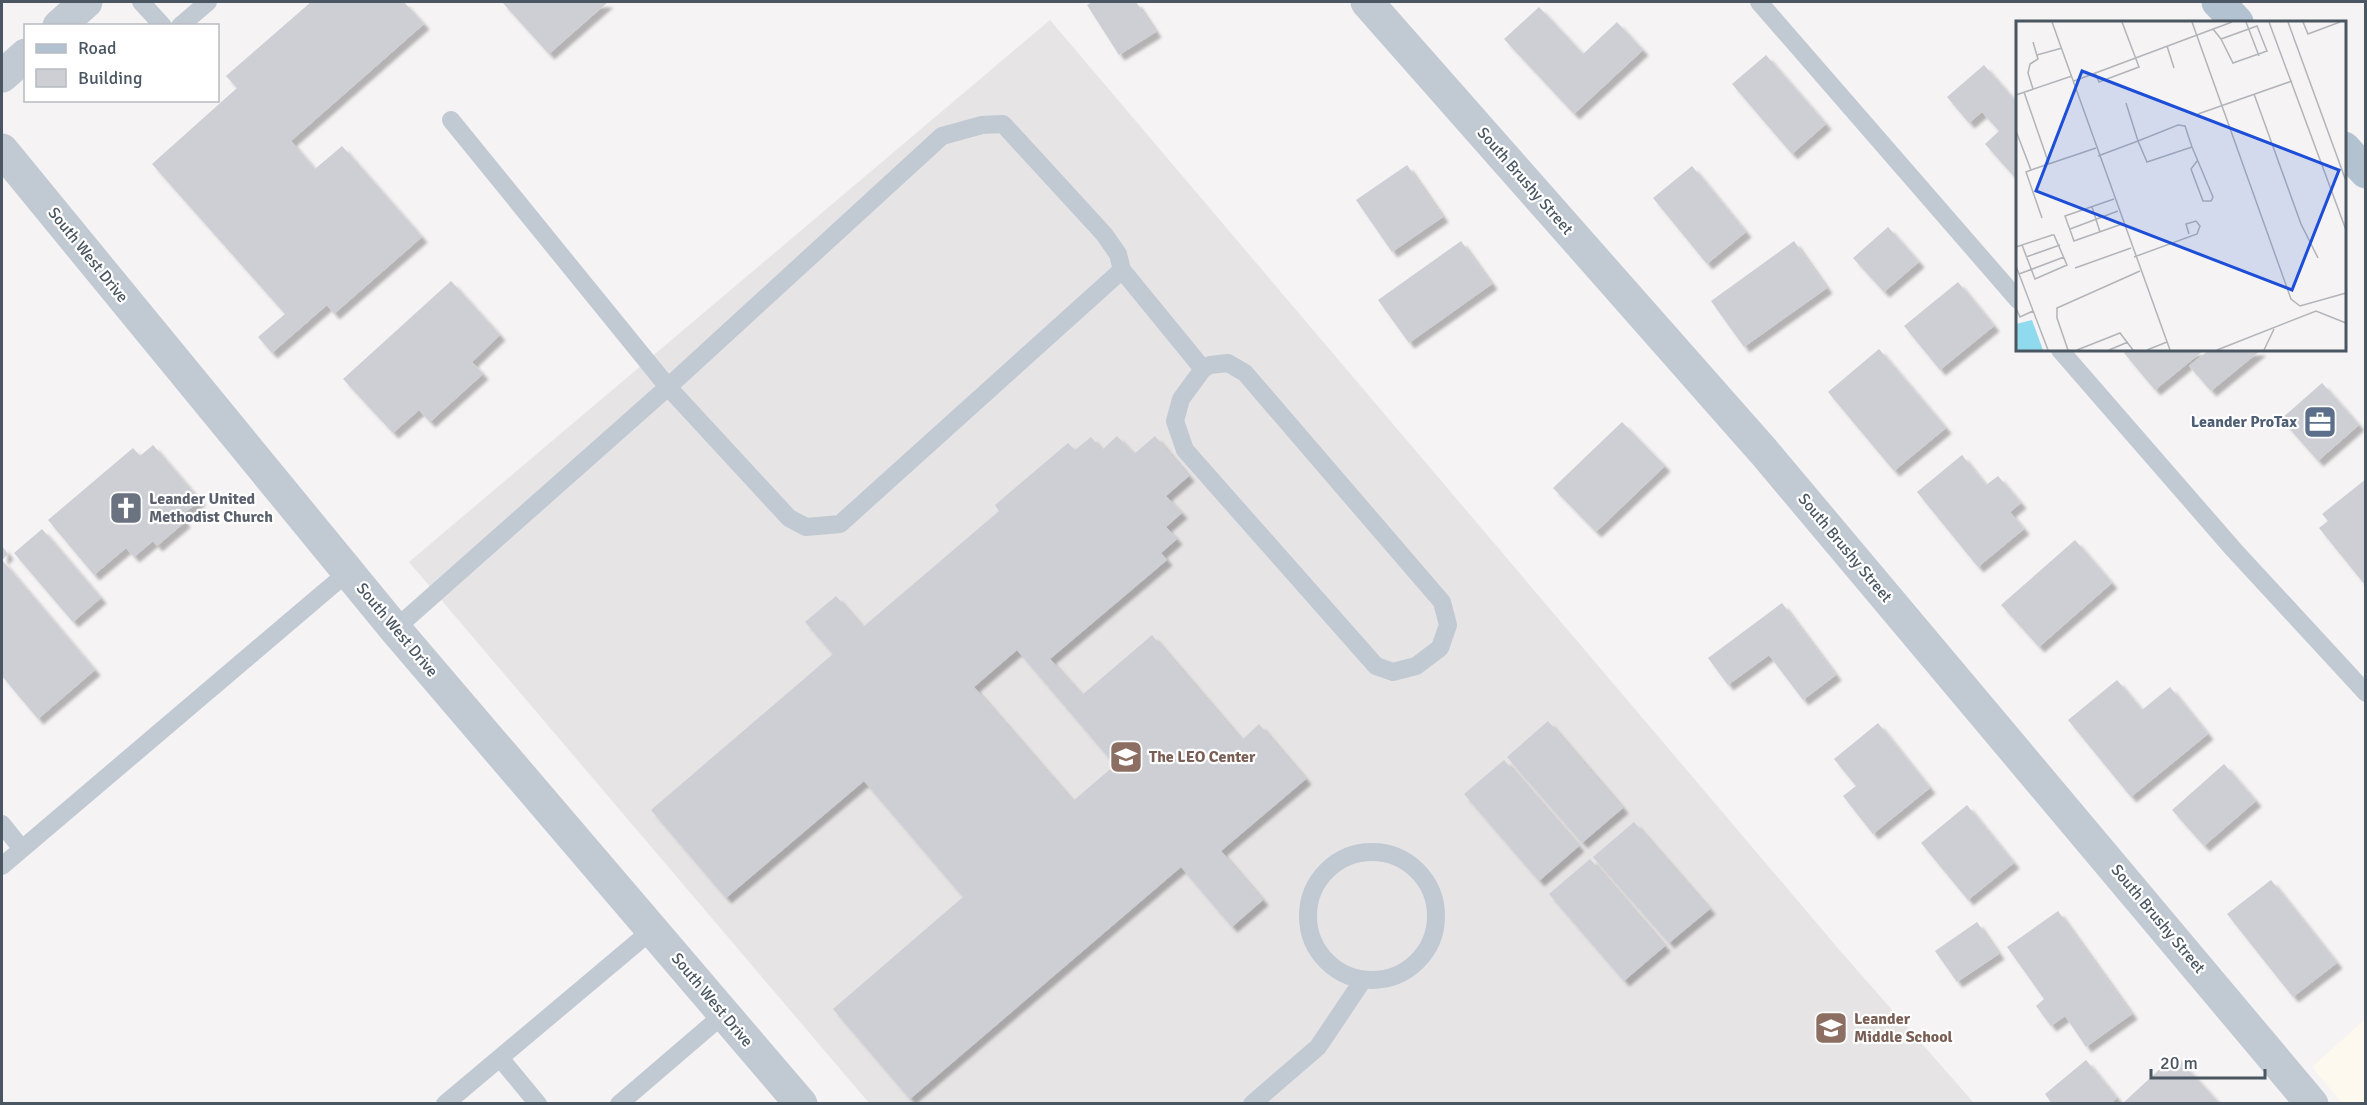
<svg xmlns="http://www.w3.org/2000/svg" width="2367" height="1105" font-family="Signika,sans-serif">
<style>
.commercial{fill:#fdf9ef}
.education{fill:#e6e4e5}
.building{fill:#cdcfd5;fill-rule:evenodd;filter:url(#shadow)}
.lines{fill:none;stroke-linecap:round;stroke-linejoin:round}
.service{stroke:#c1cad2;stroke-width:18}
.minor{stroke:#c1cad2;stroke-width:33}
.primary{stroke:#b3c2d1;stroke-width:33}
.labels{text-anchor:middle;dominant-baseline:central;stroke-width:4.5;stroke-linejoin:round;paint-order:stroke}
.street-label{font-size:16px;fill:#4a5661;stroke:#fff}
.service-label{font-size:16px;font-weight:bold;fill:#4e5e75;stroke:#fff;text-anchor:end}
.worship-label{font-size:16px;font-weight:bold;fill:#5b616d;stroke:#fff;text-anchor:start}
.education-label{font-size:16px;font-weight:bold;fill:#785e54;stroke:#fff;text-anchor:start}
.inset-road{fill:none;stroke:#b1b4b9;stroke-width:1.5}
.view{fill:#1d4ed8;fill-opacity:0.15;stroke:#1d4ed8;stroke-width:3}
.inset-edge{fill:none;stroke:#4a5661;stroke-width:3}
</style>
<defs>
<filter id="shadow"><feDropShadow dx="5.5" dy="5.5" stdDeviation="1.5" flood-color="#0004"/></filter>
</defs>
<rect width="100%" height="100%" fill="#f5f3f3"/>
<path class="commercial" d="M2365,1019V1103H2342L2312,1067Z"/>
<path class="education" d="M1050,20L1842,953L1974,1103H869L409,562Z"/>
<path class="building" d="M311,2H404L424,24L291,141L315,169L342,146L422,237L334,314L327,305L272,353L258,337L285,314L152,164L237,88L226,76Z
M502,2H608L549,54Z
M1092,2H1136L1156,32L1119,55L1087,5Z
M1539,7L1583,54L1617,22L1643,50L1574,114L1504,39Z
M1766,55L1826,124L1792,154L1732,84Z
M1984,65L2018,104V181L1985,144L1999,131L1982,112L1969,123L1947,97Z
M1407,165L1443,217L1392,252L1356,200Z
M1692,166L1746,232L1707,264L1653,198Z
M1888,227L1919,262L1884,292L1853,258Z
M1461,241L1492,284L1409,343L1378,300Z
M1794,241L1827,288L1744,347L1711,301Z
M451,281L500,335L472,362L483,374L430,422L419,410L393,433L343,379Z
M1958,282L1994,326L1940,370L1904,326Z
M1879,349L1946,428L1894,471L1828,392Z
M2128,350H2204L2155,390L2124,353Z
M2209,350H2261L2211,391L2189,366Z
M2322,383L2359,425L2318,461L2281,419Z
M1622,422L1665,466L1596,532L1553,488Z
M1117,436L1134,454L1155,436L1189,476L1166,496L1182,513L1166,527L1177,539L1161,553L1167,560L1050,659L1082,695L1152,635L1242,740L1259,724L1306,779L1221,851L1263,900L1232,927L1181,867L910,1099L833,1009L963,897L864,781L726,898L651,810L833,654L805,622L836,596L863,627L999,511L995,505L1068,443L1075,450L1091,437L1102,450ZM1017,650L1115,765L1073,801L974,687Z
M153,445L200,500L181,516L185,522L157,546L153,541L134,557L126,548L94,575L48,520L133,448L140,456Z
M1962,455L1986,485L1998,476L2021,503L2010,512L2024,529L1978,567L1917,492Z
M2366,479V586L2319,528L2328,521L2322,514Z
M42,529L101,598L73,622L14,553Z
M2075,540L2112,583L2039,647L2001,605Z
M2,546L8,554L2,560Z
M2,560L95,670L38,719L2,676Z
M1782,603L1836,675L1803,700L1769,655L1728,685L1708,658Z
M2117,680L2142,710L2170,687L2208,734L2131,797L2068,720Z
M1548,721L1623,808L1582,843L1507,757Z
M1878,723L1930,788L1873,834L1843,796L1856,786L1834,759Z
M1504,760L1579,846L1539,881L1464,794Z
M2224,764L2256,801L2204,846L2172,810Z
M1967,805L2014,863L1968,900L1921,843Z
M1634,822L1710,909L1669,943L1593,857Z
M1590,859L1665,946L1624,981L1549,894Z
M2271,880L2337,963L2293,997L2227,914Z
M2058,911L2132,1014L2086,1047L2065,1016L2051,1026L2036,1006L2044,999L2007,947Z
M1977,922L1999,954L1957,982L1935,951Z
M2175,1055L2220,1104H2122Z
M2086,1060L2117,1098L2110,1104H2052L2045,1094Z"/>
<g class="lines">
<path class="service" d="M141,2L163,26
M1759,2L2018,300
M180,26L208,2
M1122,270L1203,369
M2060,350L2234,550L2366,693
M1228,363L1245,373L1442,602L1448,625L1440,648L1416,666L1393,672L1376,666L1185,450L1175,421L1181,399L1203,369L1210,365Z
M395,629L668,387L942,136L982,125L1003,124L1104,234L1118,254L1122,270L840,524L806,527L789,518L668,387L451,120
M2,824L22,849
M1308 916a64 64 0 1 1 128 0a64 64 0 1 1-128 0Z
M2,866L348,572
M500,1058L538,1104
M445,1104L652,930
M619,1104L724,1014
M1252,1104L1318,1047L1363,980"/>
<path class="minor" d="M1367,2L1764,452L2312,1104
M59,26L86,2
M2,76L26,55
M2,150L395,629L801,1104"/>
<path class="primary" d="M2218,2L2237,22
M2344,148L2366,172"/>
</g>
<defs>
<symbol id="office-square" viewBox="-11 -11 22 22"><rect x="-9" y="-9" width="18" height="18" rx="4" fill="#5c6f8a" stroke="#fff"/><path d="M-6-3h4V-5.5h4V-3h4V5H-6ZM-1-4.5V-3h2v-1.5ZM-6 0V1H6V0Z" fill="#fff"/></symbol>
<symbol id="church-square" viewBox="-11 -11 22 22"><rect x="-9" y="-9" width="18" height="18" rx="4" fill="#6b7280" stroke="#fff"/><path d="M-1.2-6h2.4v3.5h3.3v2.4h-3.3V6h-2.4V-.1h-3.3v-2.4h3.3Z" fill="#fff"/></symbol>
<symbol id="school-square" viewBox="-11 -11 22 22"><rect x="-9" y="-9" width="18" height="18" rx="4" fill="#8d6e63" stroke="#fff"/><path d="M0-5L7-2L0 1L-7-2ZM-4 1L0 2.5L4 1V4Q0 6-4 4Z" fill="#fff"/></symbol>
</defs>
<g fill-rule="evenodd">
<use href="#office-square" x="2301" y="403" width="38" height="38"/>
<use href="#church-square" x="107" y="489" width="38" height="38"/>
<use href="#school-square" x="1107" y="738" width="38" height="38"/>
<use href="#school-square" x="1812" y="1009" width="38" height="38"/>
</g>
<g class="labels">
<g class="street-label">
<text transform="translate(1525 181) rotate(49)">South Brushy Street</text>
<text transform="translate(88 255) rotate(51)">South West Drive</text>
<text transform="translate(1845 548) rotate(50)">South Brushy Street</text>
<text transform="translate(397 630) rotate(50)">South West Drive</text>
<text transform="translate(2158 919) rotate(50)">South Brushy Street</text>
<text transform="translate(712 1000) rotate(50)">South West Drive</text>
</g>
<g class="service-label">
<text x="2297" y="422">Leander ProTax</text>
</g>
<g class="worship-label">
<text x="149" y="499">Leander United<tspan x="149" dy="18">Methodist Church</tspan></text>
</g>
<g class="education-label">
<text x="1149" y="757">The LEO Center</text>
<text x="1854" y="1019">Leander<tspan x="1854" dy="18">Middle School</tspan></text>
</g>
</g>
<g transform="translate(2016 21)">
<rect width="330" height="330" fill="#f5f3f3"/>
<path d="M16,299L27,329H0V303Z" fill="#90daee"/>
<path class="inset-road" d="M36,1L154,329M176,1L275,278L284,285L330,272M230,1L243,35M253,1L330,209M272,1L330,160M287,1L292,13L324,1M197,8L205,18L241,5L251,30L217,42L205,18M17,21L22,38L14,43L12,52L17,68M151,25L158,47M21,34L46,27M79,52L83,61L123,46L106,1M58,60L216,1M8,71L33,143M238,73L285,203L302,237M0,74L56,55M182,93L276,60M0,110L15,149L80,127M176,126L197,176L195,180H187L175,148L181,140M82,135L122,120L162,104L169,105L176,126L131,141L122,120L110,82M15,149L10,151L26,197M98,178L49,195L58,220L106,203M76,186L84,211M54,208L102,190M0,226L36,214H38L51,244L19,258L6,224M10,236L44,224M118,236L181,213L184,205L180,200L170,203L173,213M0,245L32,329M59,247L115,227M3,253L48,236M0,287L4,296L17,290M52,329L41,297V287L124,250M61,329L104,312L117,329M93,329L112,321M131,329L151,321M201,329L300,290L330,302M248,329L258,308"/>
<path class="view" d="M66,50L323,149L276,269L20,170Z"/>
<rect width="330" height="330" class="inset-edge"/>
</g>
<rect width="2367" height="1105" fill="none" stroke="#4a5661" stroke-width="6"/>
<rect x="24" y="24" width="195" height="78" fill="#ffffff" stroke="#b7bbc0" stroke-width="1.5"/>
<rect x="36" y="44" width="30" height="9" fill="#b3c2d1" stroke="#b7bbc0" stroke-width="1.5"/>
<text x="78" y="54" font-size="18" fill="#4a5661">Road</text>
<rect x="36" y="69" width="30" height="18" fill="#cdcfd5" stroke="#b7bbc0" stroke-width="1.5"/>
<text x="78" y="84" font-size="18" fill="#4a5661">Building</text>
<path d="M2151 1069v9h114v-9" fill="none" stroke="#4a5661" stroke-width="3"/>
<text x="2160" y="1069" font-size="18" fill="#4a5661" stroke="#ffffff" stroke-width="4.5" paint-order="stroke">20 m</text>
</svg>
